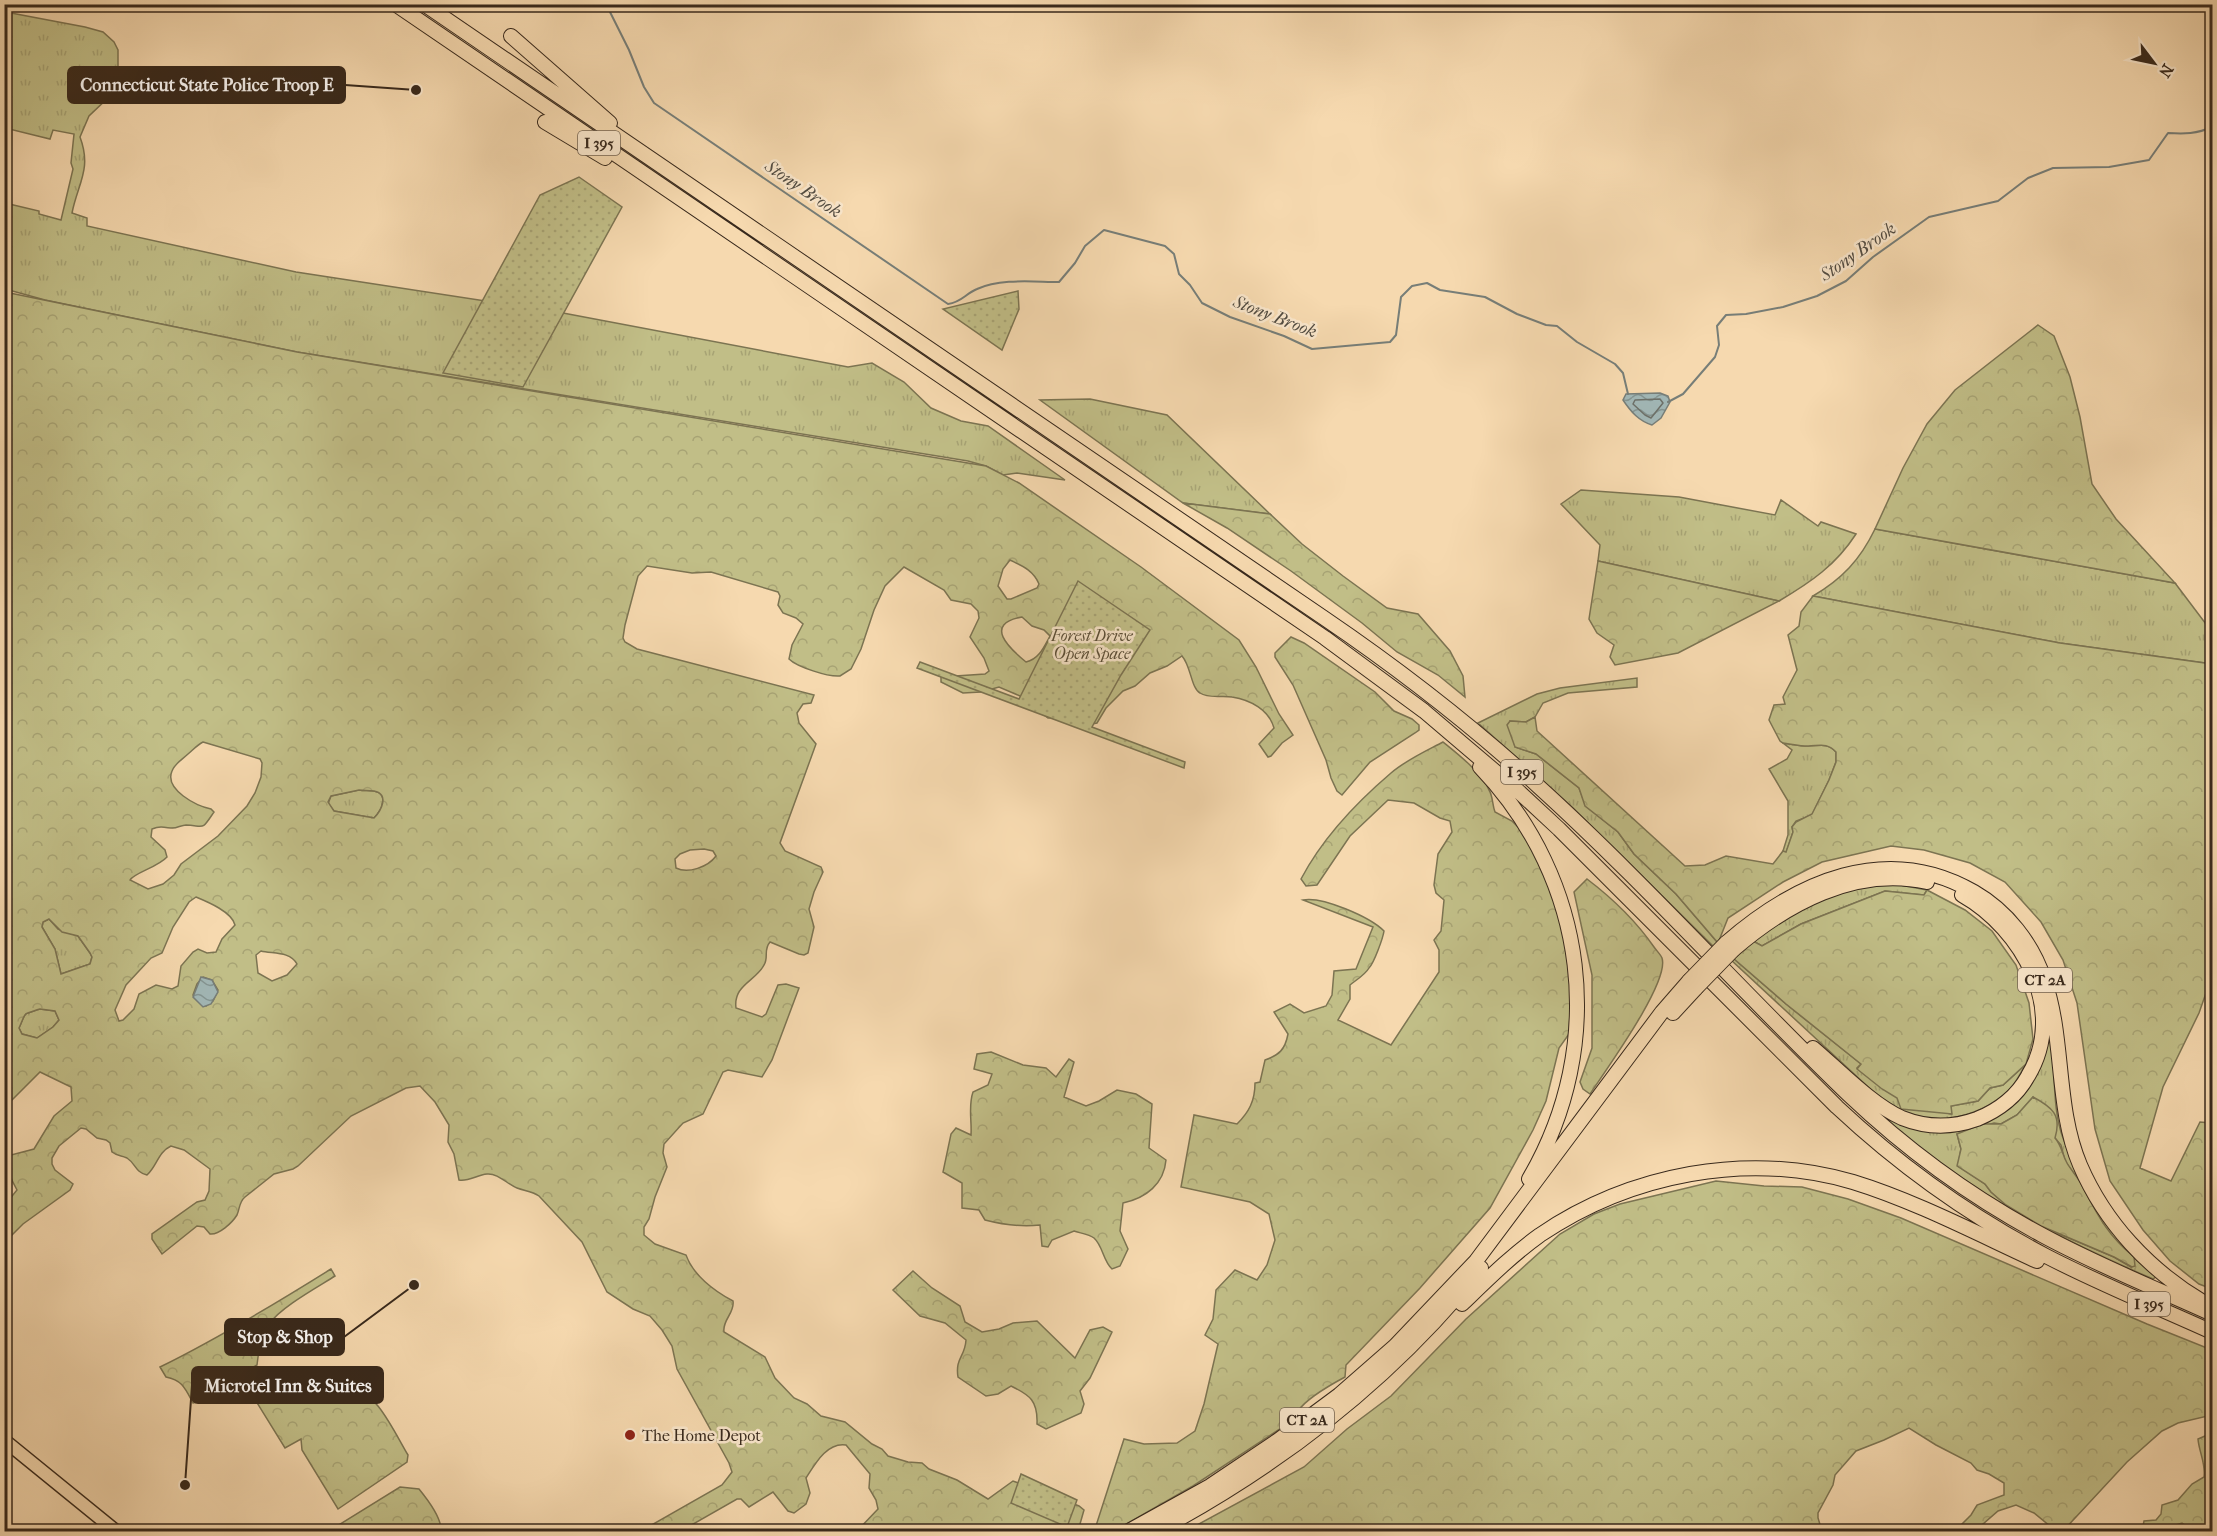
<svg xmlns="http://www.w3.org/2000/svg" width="2217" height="1536" font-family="'IM FELL French Canon',serif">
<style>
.grass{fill:url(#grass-tufts);stroke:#7c7452;stroke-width:1.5;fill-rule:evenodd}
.forest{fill:url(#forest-crowns);stroke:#7c7452;stroke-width:1.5;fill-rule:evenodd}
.park{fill:url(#park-dots);stroke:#7c7452;stroke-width:1.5}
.water{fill:url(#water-waves);stroke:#777e78;stroke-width:1.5}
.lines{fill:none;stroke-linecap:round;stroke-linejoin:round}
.shore{stroke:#6c7069;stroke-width:1.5}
.stream{stroke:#777e78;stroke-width:2}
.major-casing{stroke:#38291c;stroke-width:15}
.highway-casing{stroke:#38291c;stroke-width:16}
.major{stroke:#f6d9af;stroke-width:12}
.highway{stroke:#f6d9af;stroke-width:14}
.highway-bridge-casing{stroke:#38291c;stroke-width:16;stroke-linecap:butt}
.highway-bridge{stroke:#f6d9af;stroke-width:14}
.poi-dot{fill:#8f2418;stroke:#f9e6cb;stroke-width:2}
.labels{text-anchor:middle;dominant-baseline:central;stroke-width:5;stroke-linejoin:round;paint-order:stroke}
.shield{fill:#f9e6cb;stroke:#726250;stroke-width:1.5}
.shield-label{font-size:15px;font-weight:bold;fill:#38291c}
.park-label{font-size:16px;font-style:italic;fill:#5a4e37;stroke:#f9e6cb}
.poi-label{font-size:16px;fill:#38291c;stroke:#f9e6cb;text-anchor:start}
.water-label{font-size:18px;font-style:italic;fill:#524c42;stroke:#f9e6cb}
.leader{fill:none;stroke:#38291c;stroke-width:2}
.callout-dot{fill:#38291c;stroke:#f9e6cb;stroke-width:2}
.callout{fill:#38291c;stroke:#38291c;stroke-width:2}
.callout-label{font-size:18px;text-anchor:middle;font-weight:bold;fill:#fff}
</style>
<defs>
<pattern id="grass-tufts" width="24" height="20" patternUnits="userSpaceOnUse" patternTransform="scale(1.5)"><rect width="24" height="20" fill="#c1be87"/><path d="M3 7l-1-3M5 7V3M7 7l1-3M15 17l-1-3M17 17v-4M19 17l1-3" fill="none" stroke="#a7a374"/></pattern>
<pattern id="forest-crowns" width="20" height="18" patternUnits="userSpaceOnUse" patternTransform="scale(1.5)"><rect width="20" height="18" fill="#c1be87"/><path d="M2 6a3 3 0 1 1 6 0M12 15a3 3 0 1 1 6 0" fill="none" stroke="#a7a374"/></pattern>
<pattern id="park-dots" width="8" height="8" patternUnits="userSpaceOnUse" patternTransform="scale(1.5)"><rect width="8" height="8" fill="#c1be87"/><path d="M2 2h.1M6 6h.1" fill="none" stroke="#a7a374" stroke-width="1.8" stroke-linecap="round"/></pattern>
<pattern id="water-waves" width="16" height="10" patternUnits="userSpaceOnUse" patternTransform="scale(1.5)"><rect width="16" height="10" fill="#a1b7b6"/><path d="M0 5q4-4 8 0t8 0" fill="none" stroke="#849593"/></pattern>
</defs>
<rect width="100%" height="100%" fill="#f6d9af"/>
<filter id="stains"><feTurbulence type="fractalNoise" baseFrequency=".00333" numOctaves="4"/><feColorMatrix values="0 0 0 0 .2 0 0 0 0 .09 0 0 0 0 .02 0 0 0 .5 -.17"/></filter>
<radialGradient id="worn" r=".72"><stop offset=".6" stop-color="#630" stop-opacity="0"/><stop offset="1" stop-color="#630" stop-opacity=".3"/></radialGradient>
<path class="grass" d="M11,13L85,27L103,32L114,42L118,50V66L112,94L89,116L80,137C92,169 78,183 72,213L87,218V226L296,272L563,313L848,367L872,363L904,382L931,408L961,421L988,426L1065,480L1017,473L1003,475L986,466L968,461L297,352L45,300L5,289V203L39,211V214L61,220L73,169L71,163L74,134L53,130L50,139L5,128V36Z
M1090,399L1167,415L1270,514L1183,503L1040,400Z
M1581,490L1679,497L1775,515L1781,500L1818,526L1821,522L1856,534C1836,565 1811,582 1779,601L1598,561L1600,545L1561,504Z
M1875,529L2175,583L2212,632V664L2060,643L1813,596C1842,579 1860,560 1875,529Z
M1637,678V687L1568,693L1543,703L1535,717L1526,722L1510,721L1515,747L1536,754L1579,788L1586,806L1618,832L1634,854L1676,894L1718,943L1714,947L1572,807L1478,723L1537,694L1560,688Z
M1783,743C1791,744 1800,746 1808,746C1820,746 1827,742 1836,752V762L1829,780L1812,815L1796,821L1792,827L1793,832L1786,853L1783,851L1788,835V801L1769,769L1787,759L1792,750Z
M359,790C364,791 369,790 374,791C390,794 381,811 374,818L334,811L328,804L331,796Z
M1895,884L1927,890L1924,895L1885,891L1801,924L1762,946L1753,941C1767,932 1781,921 1796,912C1825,895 1861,886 1895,884Z
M49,919L58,929L78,936L90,953L92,957L90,964L61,974L55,949L42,927L43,922Z
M1733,958L1786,1004L1861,1064L1857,1068C1889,1095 1910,1106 1951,1114V1106L1978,1101L1990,1088L2003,1085L2026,1064C2021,1072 2017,1081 2011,1088C1984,1115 1939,1128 1903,1112C1894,1109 1886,1102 1879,1097L1731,960Z
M40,1009L55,1011L59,1020L53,1027L37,1038L22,1034L19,1028C27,1011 21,1015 40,1009Z
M2051,1037L2056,1077L2054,1078C2055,1098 2056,1119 2063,1138C2080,1185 2126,1235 2157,1276L2153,1279C2052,1236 1952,1184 1873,1107L1915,1129L2011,1105L2045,1038ZM2033,1097L2055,1138L2061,1145L2065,1161L2079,1181L2101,1224L2122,1247L2134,1257L2131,1267L2114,1257L2041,1226L2006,1205L1991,1192L1985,1184L1958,1166L1961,1149L1957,1134L1994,1123L2001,1124L2017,1115Z"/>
<path class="forest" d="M5,292L297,352L986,466L1019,483L1141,567L1239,640L1256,667L1279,714L1293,735L1282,743L1271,756L1268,757L1259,744L1274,728C1269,710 1251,700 1232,697C1222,695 1209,699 1200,693C1191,688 1191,666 1182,656L1167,666L1150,673L1135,686L1123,691L1106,708L1097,723L1092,724L1062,717L1048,718L1020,696L999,687L981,692L963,693L941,682V677L985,674L989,671L984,658L970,637L979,618L978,611L971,604L951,600L944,590L904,567L885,586L874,610L861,649L851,669L840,676C828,677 797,667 789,659L792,645L803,624L796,618L783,613L778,605L780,596L778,592L711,572L692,573L647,566L638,576L625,625L623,638L625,642L637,649L814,695L811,703L803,704L797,713L799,723L816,744L780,843L785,851L821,867L823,872L814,892L809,909L814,927L808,953L804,955L799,954L770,942C763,950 769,957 764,965C756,981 733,985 736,1008L762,1017L766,1014L778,985L786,984L799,988L772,1060L762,1077L728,1070L723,1072L703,1114L683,1123L664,1144L663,1153L667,1167L655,1197L649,1219L644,1227V1235L655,1244L686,1255C693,1275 714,1291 733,1301C735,1313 722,1320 724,1332L765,1357L775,1378L794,1398L807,1404L821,1416L845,1422L872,1444L882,1449L888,1456L908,1462L922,1463L929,1469L957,1480L988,1499L1013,1481L1079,1506L1084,1510L1078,1531H857L878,1509L876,1500L869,1488L870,1474L846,1445C827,1442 815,1464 806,1478L810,1493L806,1504L794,1513L788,1511L773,1492L749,1507L741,1499H737L681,1531H641L722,1485L732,1472L729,1463L677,1369L672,1346L662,1330L650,1316L633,1309L607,1292L582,1242L539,1196C532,1191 525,1191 517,1188C507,1184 498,1173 487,1174C477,1175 468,1182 459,1180L454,1154L448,1142L449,1125L435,1102L420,1086L406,1088L351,1116L298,1166L293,1169L274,1174L245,1197C239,1202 240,1208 237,1215C232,1223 219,1235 210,1234L204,1227L197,1226L162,1254L152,1239V1234L197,1202L205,1200L209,1191L210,1169L184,1150L171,1146C158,1152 157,1166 147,1175C135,1172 136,1164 127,1158C121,1155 117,1156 112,1152L110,1143L106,1140L97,1138L86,1129L81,1128L59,1146L52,1158V1164L55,1170L73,1184L70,1190L23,1224L5,1242L4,1206L17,1190C12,1181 5,1167 7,1156L34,1149L54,1116L72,1101L71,1087L40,1072L5,1107ZM1010,560C1022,566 1033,570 1039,584L1037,588L1011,599H1007L998,586L1003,569ZM1022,617L1032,626L1044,630L1050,636C1044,647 1039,659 1026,662C1009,648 983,624 1022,617ZM203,742L260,759L262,763L261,777L255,793L247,806L218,836L181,864L174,875L163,884L148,889L130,880C134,873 158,867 167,857L165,850L151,837L152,829C162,825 162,828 171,828C176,829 181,825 186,825C206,826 201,831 214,812L211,809C197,806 164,790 172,771C175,763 183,759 188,754C193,750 197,745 203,742ZM359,790C364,791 369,790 374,791C390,794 381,811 374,818L334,811L328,802L331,796ZM704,849L713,851L716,856C708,867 688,874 676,868L675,859L680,854L690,850ZM196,897C208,902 232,912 235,925L222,939L216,952L207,953L198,949L193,952L181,966L178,986L172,989L156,985L139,994L134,1009L123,1020L119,1021L115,1010L126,985L151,958L162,953L173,927L189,902ZM49,919L62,932L78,936L90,953L92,957L90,964L61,974L55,949L42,927L43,922ZM261,951C272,954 290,951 297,964L287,975L272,981L258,973L256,955ZM203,977L212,980L218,990L213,1001L206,1006L193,995L197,984ZM40,1009L55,1011L59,1020L53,1027L37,1038L22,1034L19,1028C27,1011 21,1015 40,1009Z
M2038,325L2054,336L2070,377L2080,417L2092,484L2116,519L2175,583L1875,529L1903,468L1927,424L1955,390Z
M1183,503L1270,514L1302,544L1343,576L1387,608L1418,614L1450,651L1463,676L1465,697L1438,675L1397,652L1362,623L1291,571L1227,528Z
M1598,561L1779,601L1678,653L1615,665L1610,657L1614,645L1597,633L1589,619Z
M1813,596L2060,643L2212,664V996L2206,993L2199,1013L2163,1087L2140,1168L2171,1181L2200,1122L2211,1123L2209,1138L2212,1152V1289L2199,1284L2170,1261L2143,1230L2110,1181L2095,1129L2077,1003L2063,960L2041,922L2005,882L1970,863L1924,850L1891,846L1822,862L1783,882L1728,918L1718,943L1676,894L1634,854L1618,832L1585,806L1579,788L1536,754L1515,747L1507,725L1510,721L1526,722L1535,717L1537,731L1685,866L1705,865L1726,856L1773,864L1783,851L1786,852L1793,832L1792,827L1796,822L1812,814L1829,780L1836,762V752C1827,742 1819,746 1808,746C1800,746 1791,744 1783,743L1780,741L1769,720L1774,705L1785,704L1783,697L1797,670L1788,635L1799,626L1801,612Z
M1291,637L1304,643L1375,692L1394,711L1412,719L1419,725V730L1415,733L1370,762L1342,795L1337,791L1331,778L1326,760L1293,685L1275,657V653Z
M1443,742C1458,754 1482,773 1489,790C1493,796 1492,804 1495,812L1512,821L1522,831L1541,867L1559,912L1567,954L1571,992L1569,1034L1559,1048L1546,1101L1533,1130L1490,1208L1420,1288L1346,1365L1345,1377C1332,1384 1306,1399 1298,1411C1294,1416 1291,1421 1286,1425L1193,1486L1114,1531L1094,1532L1124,1439L1144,1444L1177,1443L1195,1431L1204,1404L1218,1344L1205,1335L1213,1319L1216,1290L1235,1270L1257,1280L1267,1265L1275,1240L1269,1214L1250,1202L1181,1187L1194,1115L1237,1124C1249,1112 1255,1101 1255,1083L1260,1082L1265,1060C1279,1055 1285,1050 1288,1034L1274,1012L1290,1004L1304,1013L1326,1006L1332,995L1334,971L1356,969L1373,927L1303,900C1322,896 1370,917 1384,931C1383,938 1374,963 1369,968C1365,975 1356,980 1350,985V999L1338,1020L1391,1045L1439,972V950L1434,940L1441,931L1444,900L1436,893L1434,885L1438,854L1452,832L1450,821L1440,818L1414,803L1388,800L1350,836L1317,885L1306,886L1301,879C1322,839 1357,802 1391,773C1406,760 1426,751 1443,742Z
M1587,879C1612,898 1636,921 1654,947C1656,950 1661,955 1662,958C1670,982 1605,1071 1590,1094L1583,1089L1580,1082L1592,1048V975L1574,892Z
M1927,890L1965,910L1992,931L2016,965L2029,1003L2033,1039L2026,1064L2003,1085L1990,1088L1978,1101L1951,1106L1952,1114L1901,1109L1897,1098L1882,1089L1857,1069L1861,1064L1786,1004L1733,958L1753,941L1762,946L1801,924L1885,891L1924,895Z
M991,1052L1023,1065L1046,1068L1056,1077L1069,1059L1074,1062L1064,1097L1086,1106L1099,1101L1117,1090L1136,1094L1152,1104L1149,1148L1166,1160C1164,1184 1146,1198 1123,1203L1120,1231L1128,1249L1120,1266L1112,1269C1103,1261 1103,1246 1094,1238C1089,1234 1079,1233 1074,1231L1052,1240L1048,1247L1042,1246L1040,1225C1021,1227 1004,1225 985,1220L979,1210L962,1208V1183L943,1172L951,1134L956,1128L971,1135C972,1121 968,1106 973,1092L988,1085L992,1074L974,1069L977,1054Z
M2033,1097C2052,1107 2062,1115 2055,1138C2062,1146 2062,1154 2067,1163C2071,1170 2076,1175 2080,1182C2097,1213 2105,1233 2134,1257L2135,1266L2132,1267L2114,1257L2041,1226L2006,1205L1991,1192L1985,1184L1957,1166L1961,1149L1957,1134L1982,1124H2001L2017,1115Z
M1716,1181L1764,1186L1802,1187L1848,1199L1901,1218L2147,1324L2212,1350V1415L2178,1423L2162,1431L2127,1462L2063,1531H2056L2034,1513L2016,1505L1998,1511L1975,1531H1955L1971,1515L1977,1505L2004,1495V1483L1989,1474L1977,1470L1971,1463L1936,1445L1909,1428L1884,1440L1856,1451L1835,1475L1833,1485L1818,1513V1518L1822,1531H1186L1304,1467L1347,1429L1391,1396L1466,1319L1560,1234L1594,1214L1620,1204Z
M331,1269L335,1276C316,1288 281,1307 269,1324C262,1334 258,1353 257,1365L236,1376L203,1400L193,1403C185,1388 182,1380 166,1377L160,1367C219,1338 275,1304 331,1269Z
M913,1271L932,1288L960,1306L965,1322L982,1332L999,1329L1013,1323L1037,1321L1075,1358L1090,1330L1103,1327L1112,1332L1090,1378L1080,1391L1084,1404L1081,1413L1046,1429L1037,1424C1038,1401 1030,1395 1011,1386L998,1394L986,1396L958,1377C955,1358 965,1357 966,1340L945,1323L920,1316L893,1290Z
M259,1376L348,1383C378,1394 392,1428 408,1455L407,1462L338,1509L302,1450L301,1439L285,1448L246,1385L250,1380Z
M2212,1433V1531H2192L2182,1523L2176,1525L2171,1531H2149L2143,1526L2144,1521L2156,1520L2161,1514L2162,1505L2178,1500L2192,1484L2204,1477C2206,1464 2199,1452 2198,1439Z
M400,1487L419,1489C428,1500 442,1518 441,1531H329Z"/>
<path class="park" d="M579,177L622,207L523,387L443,373L540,195Z
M1018,291L1019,309L1002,350L943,309Z
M1078,581L1150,630L1121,675L1092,727L1185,762L1184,768L917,668L920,662L1019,699Z
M1021,1474L1077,1500L1067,1527L1011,1503Z"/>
<path class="water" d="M1660,393L1668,396L1670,402L1661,418L1652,425C1639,421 1631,412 1623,400L1626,394Z
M201,977L212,980L218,992L211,1004L203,1007L193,997Z"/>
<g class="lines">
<path class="shore" d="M1660,399L1663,403L1651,418L1645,415L1633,404L1635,400Z"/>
<path class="stream" d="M606,4L629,50L644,87L654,103L948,304C962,302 965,294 977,289C1001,278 1034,282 1059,282L1075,263L1085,246L1104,230L1165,246L1174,254L1179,274L1190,285L1202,303L1230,317L1284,336L1312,349L1390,342L1396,335L1401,297L1412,286L1427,283L1440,290L1485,297L1517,314L1546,325L1557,326L1577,342L1615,364L1623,373L1628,394
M1668,402L1683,394L1715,357L1719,345L1717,326L1726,315L1746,314L1783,307L1817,296L1846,281L1873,257L1929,217L1998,201L2028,178L2053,168L2109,167L2149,160L2168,133C2184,134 2197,134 2212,127"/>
<defs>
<path id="major" d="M4,1440L117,1532"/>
<path id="highway" d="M395,4L1325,638L1424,711L1517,790L1559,829L1837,1107C1900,1166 1970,1216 2046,1256C2100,1284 2157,1307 2212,1332
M424,4L1324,618C1399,669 1470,724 1538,786C1646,884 1744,994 1849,1095C1907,1150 1971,1197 2042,1235C2097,1265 2155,1288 2212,1314
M511,36L610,123
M545,122L605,158
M1480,767C1588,880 1608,1044 1529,1179
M1726,943C1796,882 1886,841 1974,892C2007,911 2032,943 2044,979C2065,1039 2055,1106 2080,1165C2105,1223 2149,1270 2203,1302
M1733,950C1786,904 1855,866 1927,882
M1673,1013L1696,988
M1813,1048C1838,1069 1872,1105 1902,1118C1927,1128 1952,1128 1977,1119C1999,1110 2017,1096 2028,1076C2068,1010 2022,929 1962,895
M1462,1304C1487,1280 1512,1255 1540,1235C1630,1174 1747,1151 1853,1182C1915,1201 1978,1234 2037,1261
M1127,1532L1210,1486L1277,1441L1339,1395L1395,1346L1476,1261L1662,1012L1689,981
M1155,1532C1281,1465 1392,1379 1481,1268"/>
</defs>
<use href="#major" class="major-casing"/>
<use href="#highway" class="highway-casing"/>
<use href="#major" class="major"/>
<use href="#highway" class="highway"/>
<defs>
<path id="highway-bridge" d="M1689,981L1726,943
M1696,988L1733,950"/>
</defs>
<use href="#highway-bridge" class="highway-bridge-casing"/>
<use href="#highway-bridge" class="highway-bridge"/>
</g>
<circle class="poi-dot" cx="630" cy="1435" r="6"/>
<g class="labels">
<g class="shield">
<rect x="578" y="131" width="42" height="24" rx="4.5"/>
<rect x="1501" y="760" width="42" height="24" rx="4.5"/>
<rect x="2018" y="968" width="54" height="24" rx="4.5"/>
<rect x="2128" y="1292" width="42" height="24" rx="4.5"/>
<rect x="1280" y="1408" width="54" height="24" rx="4.5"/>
</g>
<g class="shield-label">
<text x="599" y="143">I 395</text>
<text x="1522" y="772">I 395</text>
<text x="2045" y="980">CT 2A</text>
<text x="2149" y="1304">I 395</text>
<text x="1307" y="1420">CT 2A</text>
</g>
<g class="park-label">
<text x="1092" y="635">Forest Drive<tspan x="1092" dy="18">Open Space</tspan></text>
</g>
<g class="poi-label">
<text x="642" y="1435">The Home Depot</text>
</g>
<g class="water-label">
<text transform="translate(803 189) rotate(34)">Stony Brook</text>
<text transform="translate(1858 252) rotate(-35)">Stony Brook</text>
<text transform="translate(1275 317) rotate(21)">Stony Brook</text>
</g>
</g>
<path class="leader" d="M416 90L345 85M414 1285L344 1337M185 1485L192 1385"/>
<g class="callout-dot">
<circle cx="416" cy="90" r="6"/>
<circle cx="414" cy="1285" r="6"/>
<circle cx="185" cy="1485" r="6"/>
</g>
<g class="callout">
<rect x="68" y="67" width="277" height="36" rx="6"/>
<rect x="225" y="1319" width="119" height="36" rx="6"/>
<rect x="192" y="1367" width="191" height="36" rx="6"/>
</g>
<g class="callout-label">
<text x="207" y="91">Connecticut State Police Troop E</text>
<text x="285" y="1343">Stop &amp; Shop</text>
<text x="288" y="1392">Microtel Inn &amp; Suites</text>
</g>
<rect width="2217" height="1536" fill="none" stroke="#f6d9af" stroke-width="24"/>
<rect x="6" y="6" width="2205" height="1524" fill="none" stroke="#38291c" stroke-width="3"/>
<rect x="12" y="12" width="2193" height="1512" fill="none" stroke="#38291c" stroke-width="1.5"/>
<g transform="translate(2154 63) rotate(122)" stroke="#f9e6cb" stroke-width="4.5" paint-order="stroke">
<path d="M0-4.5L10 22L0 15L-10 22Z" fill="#38291c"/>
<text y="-9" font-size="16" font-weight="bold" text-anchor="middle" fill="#38291c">N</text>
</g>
<rect width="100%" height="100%" filter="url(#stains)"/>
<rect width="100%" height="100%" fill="url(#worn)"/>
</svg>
